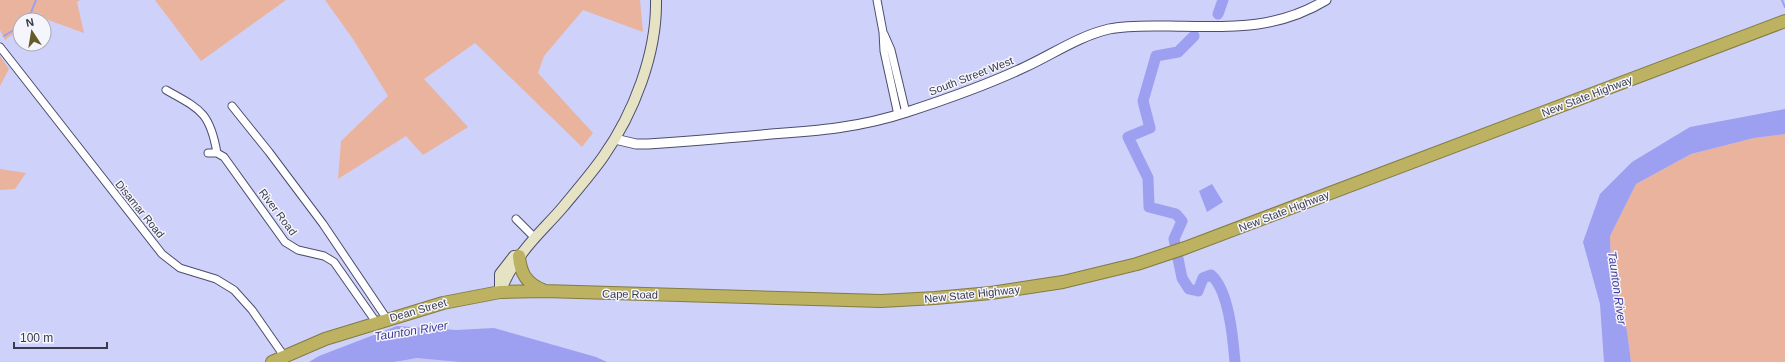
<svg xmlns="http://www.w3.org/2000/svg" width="1785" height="362" font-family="Arial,sans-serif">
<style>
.built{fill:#c4c7f6}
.green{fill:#eab39e}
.water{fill:#9d9ff0}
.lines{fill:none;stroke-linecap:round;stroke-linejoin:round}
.stream{stroke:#9d9ff0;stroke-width:2}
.river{stroke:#9d9ff0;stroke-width:11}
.minor-casing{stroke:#4c4d6e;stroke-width:9}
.tertiary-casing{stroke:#4c4d6e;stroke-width:11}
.secondary-casing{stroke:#4c4d6e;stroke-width:12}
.trunk-casing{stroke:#837b40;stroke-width:14}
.minor{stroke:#fff;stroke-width:7}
.tertiary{stroke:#fff;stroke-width:9}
.secondary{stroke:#e6e2c4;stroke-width:10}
.trunk{stroke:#bcb262;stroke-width:12}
.labels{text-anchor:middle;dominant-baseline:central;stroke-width:3;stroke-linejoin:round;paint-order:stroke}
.street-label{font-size:11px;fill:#3a3b4b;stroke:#f4f5fd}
.water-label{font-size:12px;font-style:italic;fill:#443c99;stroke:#f4f5fd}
</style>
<rect width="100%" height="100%" fill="#ced1f9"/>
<path class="built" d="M437,356L486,362H378Z"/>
<path class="green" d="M0,0H80L77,2L84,33L37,16L31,20H20V29L5,40L0,30Z
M155,0H286L201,61Z
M325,0H640L643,32L583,10L544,56L538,73L593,133L582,147L475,43L424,79L468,127L423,155L406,136L338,179L341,141L388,96L353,39Z
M0,56L9,69L0,86Z
M1785,134V362H1631L1627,331L1611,267L1610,236L1636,184L1691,154L1754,138Z
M0,169L26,173L15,189L0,190Z"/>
<path class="water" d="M1785,109V134L1754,138L1691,154L1636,184L1610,236L1611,267L1627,331L1631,362H1604L1600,304L1583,242L1600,194L1632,162L1690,127Z
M1212,184L1223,202L1207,212L1199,191Z
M397,326L456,330L494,328L596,357L607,362H460L417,358L394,362H309L319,356Z"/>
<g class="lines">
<path class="stream" d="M1782,0L1785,7
M28,20L36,0
M4,36L20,26"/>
<path class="river" d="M1218,14L1223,0
M1194,36L1178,52L1156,56L1143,101L1150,128L1128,137L1148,178L1149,207L1176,214L1182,221L1174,239L1182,278L1189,289L1198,291L1203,278L1211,275C1229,290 1233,339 1235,362"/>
<defs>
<path id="minor" d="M877,0L883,32L884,51L898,115
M884,34L891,50L906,113
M0,47L162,254L180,268L216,279L234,290L252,310L284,356
M166,90C200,109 210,112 217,153
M232,106L269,152L323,224L387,319
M208,153H217L224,157L285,242L298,250L324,256L334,262L376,322
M516,219L533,236"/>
<path id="tertiary" d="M615,139L636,144H648C689,141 730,138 771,134C818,131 862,127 907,112C947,99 987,85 1025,67C1053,54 1079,36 1109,29C1128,25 1149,26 1169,26C1226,27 1275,31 1326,0"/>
<path id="secondary" d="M500,289V274L514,256
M500,292C504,283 508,273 514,265C527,243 547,226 563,207C577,190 591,174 603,157C634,113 657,53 656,0"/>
<path id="trunk" d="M519,256C520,273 527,284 543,290
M272,362L325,339L443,303L500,292L544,291L881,301L935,298L991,293L1063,282L1137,264L1185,248L1785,21"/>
</defs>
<use href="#minor" class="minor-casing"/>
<use href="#tertiary" class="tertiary-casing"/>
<use href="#secondary" class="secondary-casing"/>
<use href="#trunk" class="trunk-casing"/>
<use href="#minor" class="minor"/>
<use href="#tertiary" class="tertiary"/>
<use href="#secondary" class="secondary"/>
<use href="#trunk" class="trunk"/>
</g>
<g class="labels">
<g class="street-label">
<text transform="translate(971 76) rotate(-21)">South Street West</text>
<text transform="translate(1587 96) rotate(-21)">New State Highway</text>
<text transform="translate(140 209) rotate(51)">Disamar Road</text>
<text transform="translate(1284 211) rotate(-21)">New State Highway</text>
<text transform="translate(278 212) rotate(53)">River Road</text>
<text transform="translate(630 294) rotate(1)">Cape Road</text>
<text transform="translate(972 294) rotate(-6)">New State Highway</text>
<text transform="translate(418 310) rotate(-16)">Dean Street</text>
</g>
<g class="water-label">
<text transform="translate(1617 288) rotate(82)">Taunton River</text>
<text transform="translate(411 331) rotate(-9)">Taunton River</text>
</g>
</g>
<g transform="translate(32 32) rotate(348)"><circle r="19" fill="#f4f5fd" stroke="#aaabb6"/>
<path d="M0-3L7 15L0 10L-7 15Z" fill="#635c29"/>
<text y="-6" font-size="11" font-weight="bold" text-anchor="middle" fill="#3a3b4b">N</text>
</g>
<path d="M14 342v6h93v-6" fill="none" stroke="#3a3b4b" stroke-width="2"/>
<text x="20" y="342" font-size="12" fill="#3a3b4b" stroke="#f4f5fd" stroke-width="3" paint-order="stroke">100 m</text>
</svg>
